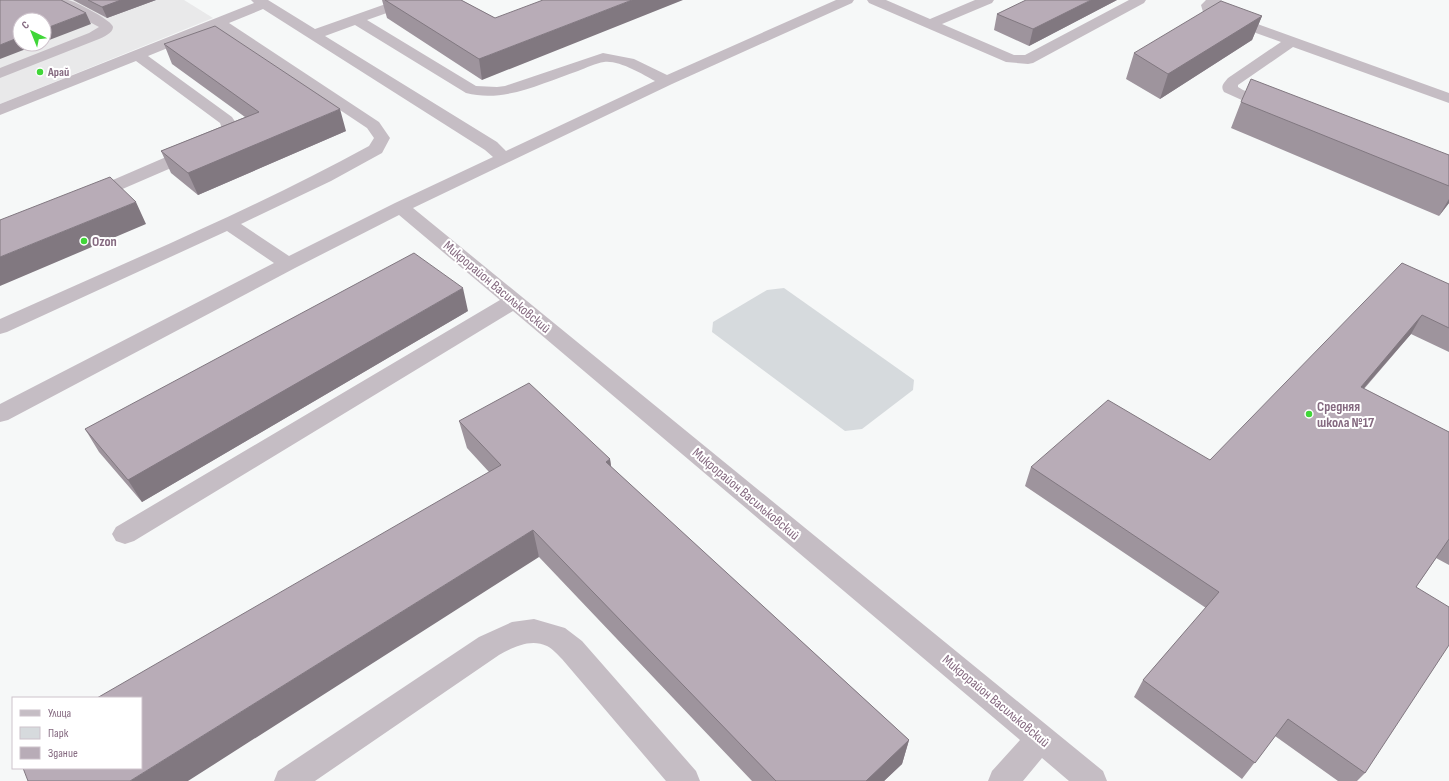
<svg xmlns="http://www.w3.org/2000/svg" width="1449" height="781" font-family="'Sofia Sans Condensed',sans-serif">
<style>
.built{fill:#e9e9ea;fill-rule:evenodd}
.green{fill:#d6dadd}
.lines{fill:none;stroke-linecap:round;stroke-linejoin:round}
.minor{fill:#c5bdc4;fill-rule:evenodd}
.wall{fill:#9e949d}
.shaded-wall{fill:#817880}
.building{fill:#b8acb7;stroke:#817880}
.poi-dot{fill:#40d638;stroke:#fff;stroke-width:1.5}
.labels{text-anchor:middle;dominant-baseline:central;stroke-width:4;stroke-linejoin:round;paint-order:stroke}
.far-poi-label{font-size:12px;font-weight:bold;fill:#856a80;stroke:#fff;text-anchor:start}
.poi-label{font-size:14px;font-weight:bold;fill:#856a80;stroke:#fff;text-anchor:start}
.street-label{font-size:14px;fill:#856a80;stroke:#fff}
</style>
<rect width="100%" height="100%" fill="#f6f8f8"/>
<path class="built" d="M0,0H184L213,18L0,104ZM20,20H44V44H20Z"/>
<path class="green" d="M784,288L914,380L913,390L862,429L845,431L712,332L713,322L767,290Z"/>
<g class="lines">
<path class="minor" d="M52,0C57,0 63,0 68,0C75,1 113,21 113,27C113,33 103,37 99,39L0,78V68L89,33L99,27L54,3Z
M251,0H268L315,29L397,0H417L415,3L367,20L476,86L497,87L505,86L603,53L634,59L667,75L836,0H854L852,3L672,84L413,208L1103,771L1107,781H1069L1042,758L1023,781H988L992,771L1020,740L513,311L134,541L125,544L116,541L112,534L116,527L500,300L399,215L295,268L8,420L0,422V404L274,263L227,231L7,332L0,334V319C124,263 250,211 369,146L374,138L367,128L217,28L148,56L232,117C241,130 241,131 229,143L97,200L91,201L85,200L82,196L85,192L217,135L223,131L220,123L136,61L0,115V104L254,3ZM263,9L485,150L493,157L395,203L289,256L241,224L331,181L382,153L390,138L379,122L229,23ZM355,25L466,93C505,103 542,83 578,71C586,68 596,63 604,62C619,60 642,74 655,81L506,151L497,142L325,36Z
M867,0H886L930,19L975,0H994L992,3L942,24L1014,55H1025L1129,0H1146L1144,3L1033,63L1028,64L1006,62L869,3Z
M1206,0H1222L1215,7L1227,13L1449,93V103L1293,47L1238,85V87L1243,90L1278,105L1280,108L1278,111L1272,113L1266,111L1224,92C1220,86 1224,83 1228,78L1281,42L1217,19L1203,12L1201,5Z
M534,619L565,628L582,641L696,771L700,781H666L562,659C558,655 553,649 547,646C531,638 513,647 499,655L315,781H274L278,771L479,637L512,622Z"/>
</g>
<path class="wall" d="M73,0H156L107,18Z
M382,0H461L495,18L482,80L387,18Z
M1117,0L1029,46L994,30L997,14Z
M1262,16L1252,40L1160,99L1126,79L1134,53Z
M164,44L346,131L198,195L171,173L161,151L245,117L172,64Z
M1241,102L1449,155V203L1439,216L1231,128Z
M1449,284V352L1411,334L1364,389L1449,432V565L1436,558L1416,587L1365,773L1357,781H1338L1275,736L1242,779L1134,697L1143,680L1206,608L1025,486L1031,467L1210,460Z
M468,311L142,502L99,452L85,429Z
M459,421L610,459L611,467L909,740L902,764L884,781H752L539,557L489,472L467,448Z"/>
<path class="shaded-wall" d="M121,0H156L107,18L102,7Z
M632,0H683L482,80L479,59Z
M1091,0H1117L1029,46L1033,29Z
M86,13L91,24L44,42V29Z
M1262,16L1252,40L1160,99L1168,74Z
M20,37V44H39L0,59V45Z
M340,109L346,131L198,195L188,173Z
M1449,199V203L1439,216Z
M136,202L146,224L0,286V257Z
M463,288L468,311L142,502L128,480Z
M1422,315L1411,334L1349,405L1361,387Z
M610,459L614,486L606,462Z
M533,530L539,557L188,781H130Z
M909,740L902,764L884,781H866Z"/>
<path class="building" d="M0,0H61L86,13L44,29V20H20V37L0,45Z
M88,0H121L102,7Z
M385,0H461L495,18L543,0H632L479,59Z
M1026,0H1091L1033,29L997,14Z
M1221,1L1262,16L1168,74L1134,53Z
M215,26L340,109L188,173L161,151L259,112L164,44Z
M1251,79L1449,155V186L1241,102Z
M110,177L136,202L0,257V220Z
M414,253L463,288L128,480L85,429Z
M1402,263L1449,284V328L1422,315L1361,387L1449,432V539L1416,587L1449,607V645L1365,773L1288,719L1255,763L1143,680L1219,592L1031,467L1108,400L1210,460Z
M529,383L610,459L606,462L909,740L866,781H776L533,530L130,781H28L23,768H141V698H97L501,465L459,421Z"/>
<g class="poi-dot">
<circle cx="40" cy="72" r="4"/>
<circle cx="84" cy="241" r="4"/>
<circle cx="1309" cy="414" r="4"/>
</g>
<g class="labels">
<g class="far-poi-label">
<text x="48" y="72">Арай</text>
</g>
<g class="poi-label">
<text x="92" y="241">Ozon</text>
<text x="1317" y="406">Средняя<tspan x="1317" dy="16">школа №17</tspan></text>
</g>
<g class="street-label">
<text transform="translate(497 287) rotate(40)">Микрорайон Васильковский</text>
<text transform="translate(746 494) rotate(40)">Микрорайон Васильковский</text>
<text transform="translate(996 701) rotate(40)">Микрорайон Васильковский</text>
</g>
</g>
<rect x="12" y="697" width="130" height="72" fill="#ffffff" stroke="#cec3cc"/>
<rect x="20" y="710" width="20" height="6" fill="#c5bdc4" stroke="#cec3cc"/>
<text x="48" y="717" font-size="12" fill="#856a80">Улица</text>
<rect x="20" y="727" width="20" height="12" fill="#d6dadd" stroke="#cec3cc"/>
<text x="48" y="737" font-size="12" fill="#856a80">Парк</text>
<rect x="20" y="747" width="20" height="12" fill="#b8acb7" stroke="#cec3cc"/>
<text x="48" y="757" font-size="12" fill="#856a80">Здание</text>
<g transform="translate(32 32) rotate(317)"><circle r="19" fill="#ffffff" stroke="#cec3cc"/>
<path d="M0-3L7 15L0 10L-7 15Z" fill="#40d638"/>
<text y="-6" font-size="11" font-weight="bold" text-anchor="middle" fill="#856a80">С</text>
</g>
</svg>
